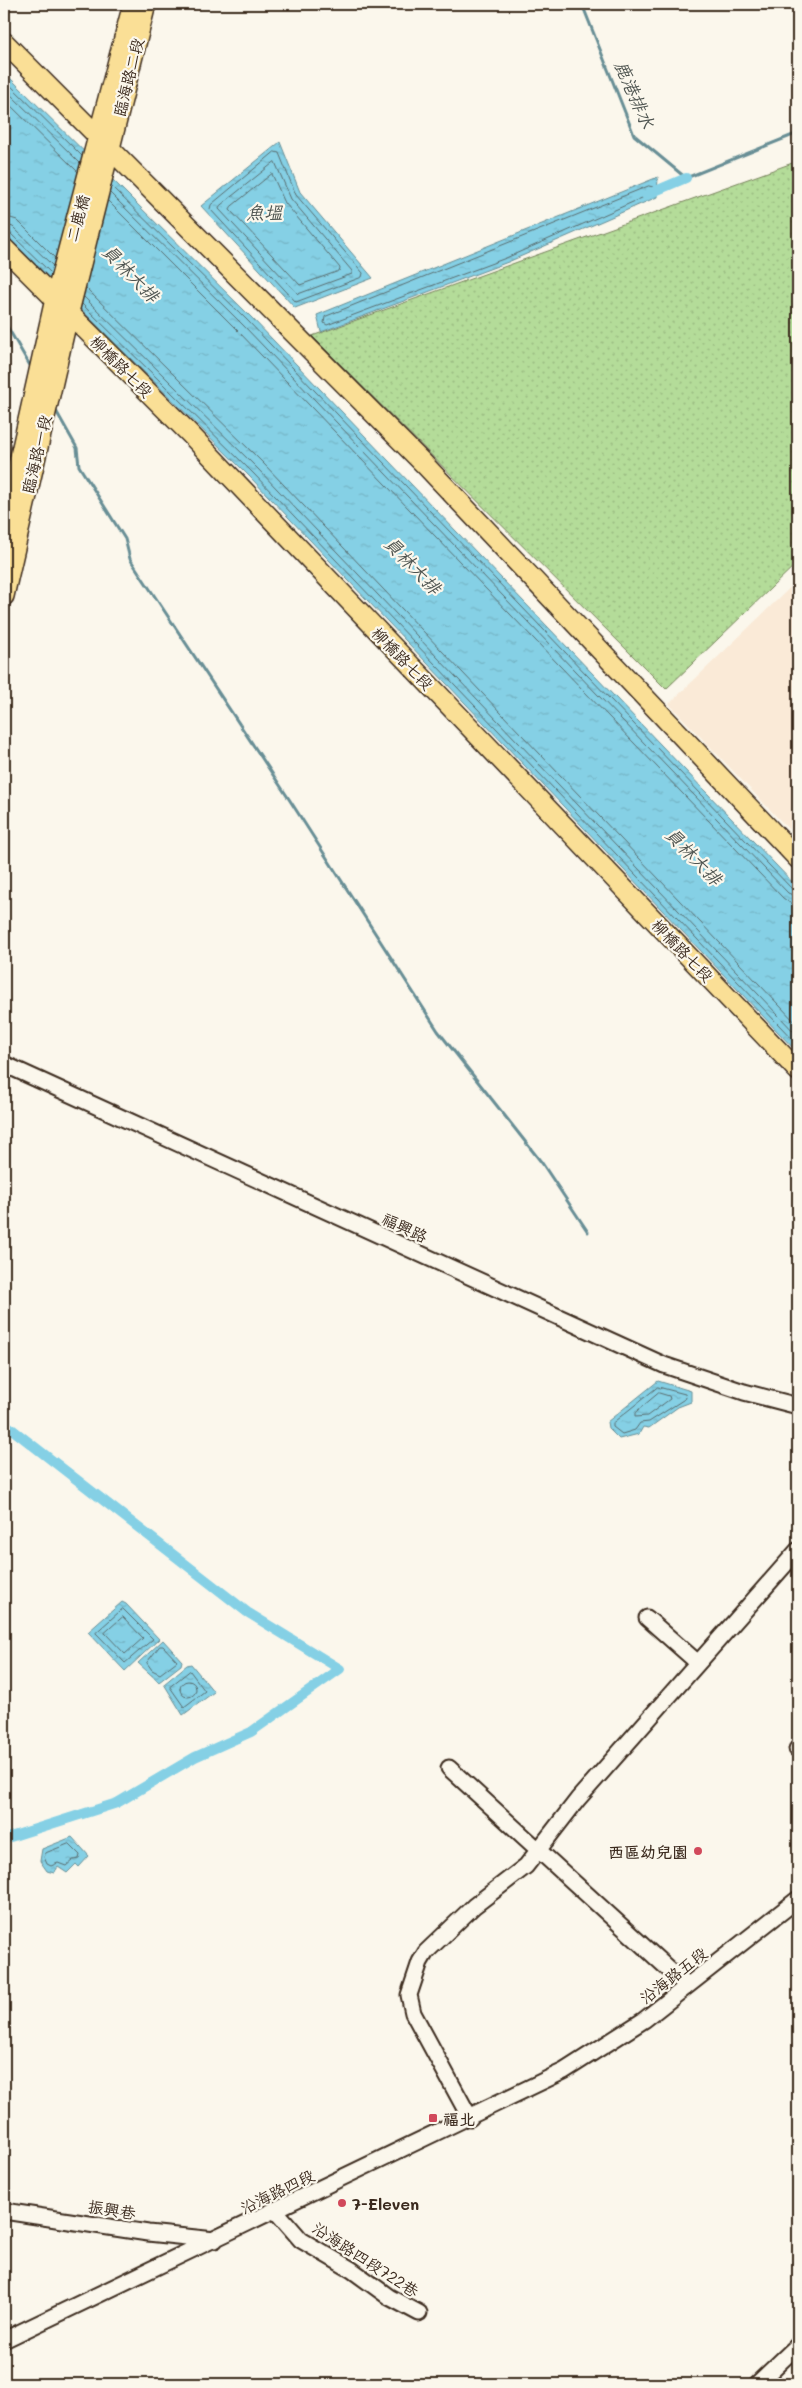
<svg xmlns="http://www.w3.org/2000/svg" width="802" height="2388" font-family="Mali,'LXGW WenKai TC',sans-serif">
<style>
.built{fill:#faead7}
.grass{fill:url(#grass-dots);stroke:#78835c}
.water{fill:url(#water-ripples);stroke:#678e95}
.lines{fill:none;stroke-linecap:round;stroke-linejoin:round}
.shore{stroke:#596c6e;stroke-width:1}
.stream{stroke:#678e95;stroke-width:3}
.canal{stroke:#85d0e5;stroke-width:10}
.minor-casing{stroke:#3b2a1e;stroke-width:19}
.major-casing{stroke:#3b2a1e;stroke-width:22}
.minor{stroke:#fbf7ec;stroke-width:15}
.major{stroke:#fadf96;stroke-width:19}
.poi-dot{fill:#d1495b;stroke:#fbf7ec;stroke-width:2}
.labels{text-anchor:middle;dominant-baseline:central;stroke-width:4.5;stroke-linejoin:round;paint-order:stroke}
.street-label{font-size:16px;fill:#3b2a1e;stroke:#fbf7ec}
.poi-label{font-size:16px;font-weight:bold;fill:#3b2a1e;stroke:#fbf7ec;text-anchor:start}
.water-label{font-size:18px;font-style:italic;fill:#4e5450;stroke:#fbf7ec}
</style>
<defs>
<pattern id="grass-dots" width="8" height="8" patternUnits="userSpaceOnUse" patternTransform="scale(1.25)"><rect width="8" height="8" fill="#b4dc99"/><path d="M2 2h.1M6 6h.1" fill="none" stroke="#9cbd83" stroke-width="1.8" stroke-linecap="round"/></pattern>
<pattern id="water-ripples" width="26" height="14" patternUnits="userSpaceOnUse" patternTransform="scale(1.25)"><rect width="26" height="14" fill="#85d0e5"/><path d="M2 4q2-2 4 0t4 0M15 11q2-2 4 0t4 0" fill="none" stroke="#74b3c4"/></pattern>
</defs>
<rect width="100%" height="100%" fill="#fbf7ec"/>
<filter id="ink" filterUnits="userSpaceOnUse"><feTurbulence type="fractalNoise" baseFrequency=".02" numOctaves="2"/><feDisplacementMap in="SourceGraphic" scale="10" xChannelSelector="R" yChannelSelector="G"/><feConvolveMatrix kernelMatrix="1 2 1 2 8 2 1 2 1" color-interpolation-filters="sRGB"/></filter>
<g filter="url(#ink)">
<path class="built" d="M798,580V839L669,704Z"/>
<path class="grass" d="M798,161V562L666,689L312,336Z"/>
<path class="water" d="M4,72L251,317L798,888V1053L250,477L4,233Z
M280,142L300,192L373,278L295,308L201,206Z
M658,177L657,197L508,262L321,332L317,315Z
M658,1381L691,1391V1402L678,1407L649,1428L643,1427L639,1434L619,1439L608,1428L607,1422Z
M122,1602L126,1604L159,1639L125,1671L88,1632Z
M163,1640L182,1661L181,1665L159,1682L138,1663Z
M191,1664L214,1692L183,1715L164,1684L187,1665Z
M72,1837L89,1856L79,1867L76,1864L67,1873L58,1867L54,1873L47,1871L40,1861L42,1849Z"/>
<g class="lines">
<path class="shore" d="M4,79L82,156
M4,88L80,163
M4,99L78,172
M275,152L279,153L296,195L363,273L362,277L296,302L210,209L211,205Z
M275,162L291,199L352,271V274L298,294L219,209L220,206Z
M272,174L285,203L340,268L339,271L300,285L230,210L231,207Z
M111,186L247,320L792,889L798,891
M649,186L653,187L651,194L506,258L327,325L324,323L325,317Z
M110,193L243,325L788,893L798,897
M108,201L237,330L783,898L790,903L798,905
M4,216L17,220L55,258
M4,224L13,227L53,266
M4,230L9,232L51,273
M86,288L264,464L798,1025
M84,297L258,469L798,1036
M82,304L254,474L798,1045
M658,1387L685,1394L686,1398L649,1422L640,1423L635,1430L622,1434L613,1427V1423Z
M659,1393L669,1396L670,1399L647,1416L635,1417V1413Z
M123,1609L153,1639L125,1663L96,1633Z
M123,1617L143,1638L125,1654L105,1633Z
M160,1646H163L177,1661L160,1674L152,1670L147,1663Z
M190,1671L205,1691L184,1707L170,1687Z
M180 1689a8 8 0 1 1 16 0a8 8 0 1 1-16 0Z
M69,1844L80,1855L79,1859L73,1860L66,1866L58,1863L51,1866L47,1864L44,1857L46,1853Z"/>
<path class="stream" d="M582,4L634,135L686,178L798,133
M4,321L32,369
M55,409L77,448L79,466L125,539L130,559L289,799L438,1031L542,1163L588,1232"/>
<path class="canal" d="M646,195L686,178
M4,1423L247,1612L340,1669L251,1732L195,1757L117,1803L4,1839"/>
<defs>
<path id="minor" d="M4,1064L664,1365L744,1392L798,1406
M647,1618L698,1663
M797,1749L798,1748
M449,1768L687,1986
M470,2118L413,2013L409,1995L420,1962L426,1952L474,1906L526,1866L578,1799L798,1550
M275,2210L301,2240L352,2270L389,2297L419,2313
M4,2211L148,2233L215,2240
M4,2340L564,2071L644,2020L798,1899
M757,2384L798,2345"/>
<path id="major" d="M4,42L424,464L798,859
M4,248L189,433L798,1071
M4,528L55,299L133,4
M4,596L69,312L146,4"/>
</defs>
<use href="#minor" class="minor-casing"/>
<use href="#major" class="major-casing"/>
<use href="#minor" class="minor"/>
<use href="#major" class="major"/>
</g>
</g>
<g class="poi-dot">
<circle cx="698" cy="1851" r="5"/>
<rect x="428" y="2113" width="10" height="10" rx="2.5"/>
<circle cx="342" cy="2203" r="5"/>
</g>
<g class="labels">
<g class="street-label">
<text transform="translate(128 77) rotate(-76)">臨海路二段</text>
<text transform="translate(77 218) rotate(-75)">二鹿橋</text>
<text transform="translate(122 366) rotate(45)">柳橋路七段</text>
<text transform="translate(36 454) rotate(-77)">臨海路一段</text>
<text transform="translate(403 658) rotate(46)">柳橋路七段</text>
<text transform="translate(683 950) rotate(46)">柳橋路七段</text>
<text transform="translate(405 1227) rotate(25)">福興路</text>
<text transform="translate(673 1975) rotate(-38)">沿海路五段</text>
<text transform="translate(277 2191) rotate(-26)">沿海路四段</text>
<text transform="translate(112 2209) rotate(9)">振興巷</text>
<text transform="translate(366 2259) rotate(33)">沿海路四段722巷</text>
</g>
<g class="poi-label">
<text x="688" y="1851" text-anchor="end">西區幼兒園</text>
<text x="443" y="2118">福北</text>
<text x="352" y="2203">7-Eleven</text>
</g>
<g class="water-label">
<text transform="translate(635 94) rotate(66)">鹿港排水</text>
<text x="264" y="212">魚塭</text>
<text transform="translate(131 273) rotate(46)">員林大排</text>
<text transform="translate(413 565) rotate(46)">員林大排</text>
<text transform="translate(694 856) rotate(46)">員林大排</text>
</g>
</g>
<rect width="802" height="2388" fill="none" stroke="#fbf7ec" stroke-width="20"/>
<rect x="10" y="10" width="782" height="2368" fill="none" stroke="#3b2a1e" stroke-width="2" filter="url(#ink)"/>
</svg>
